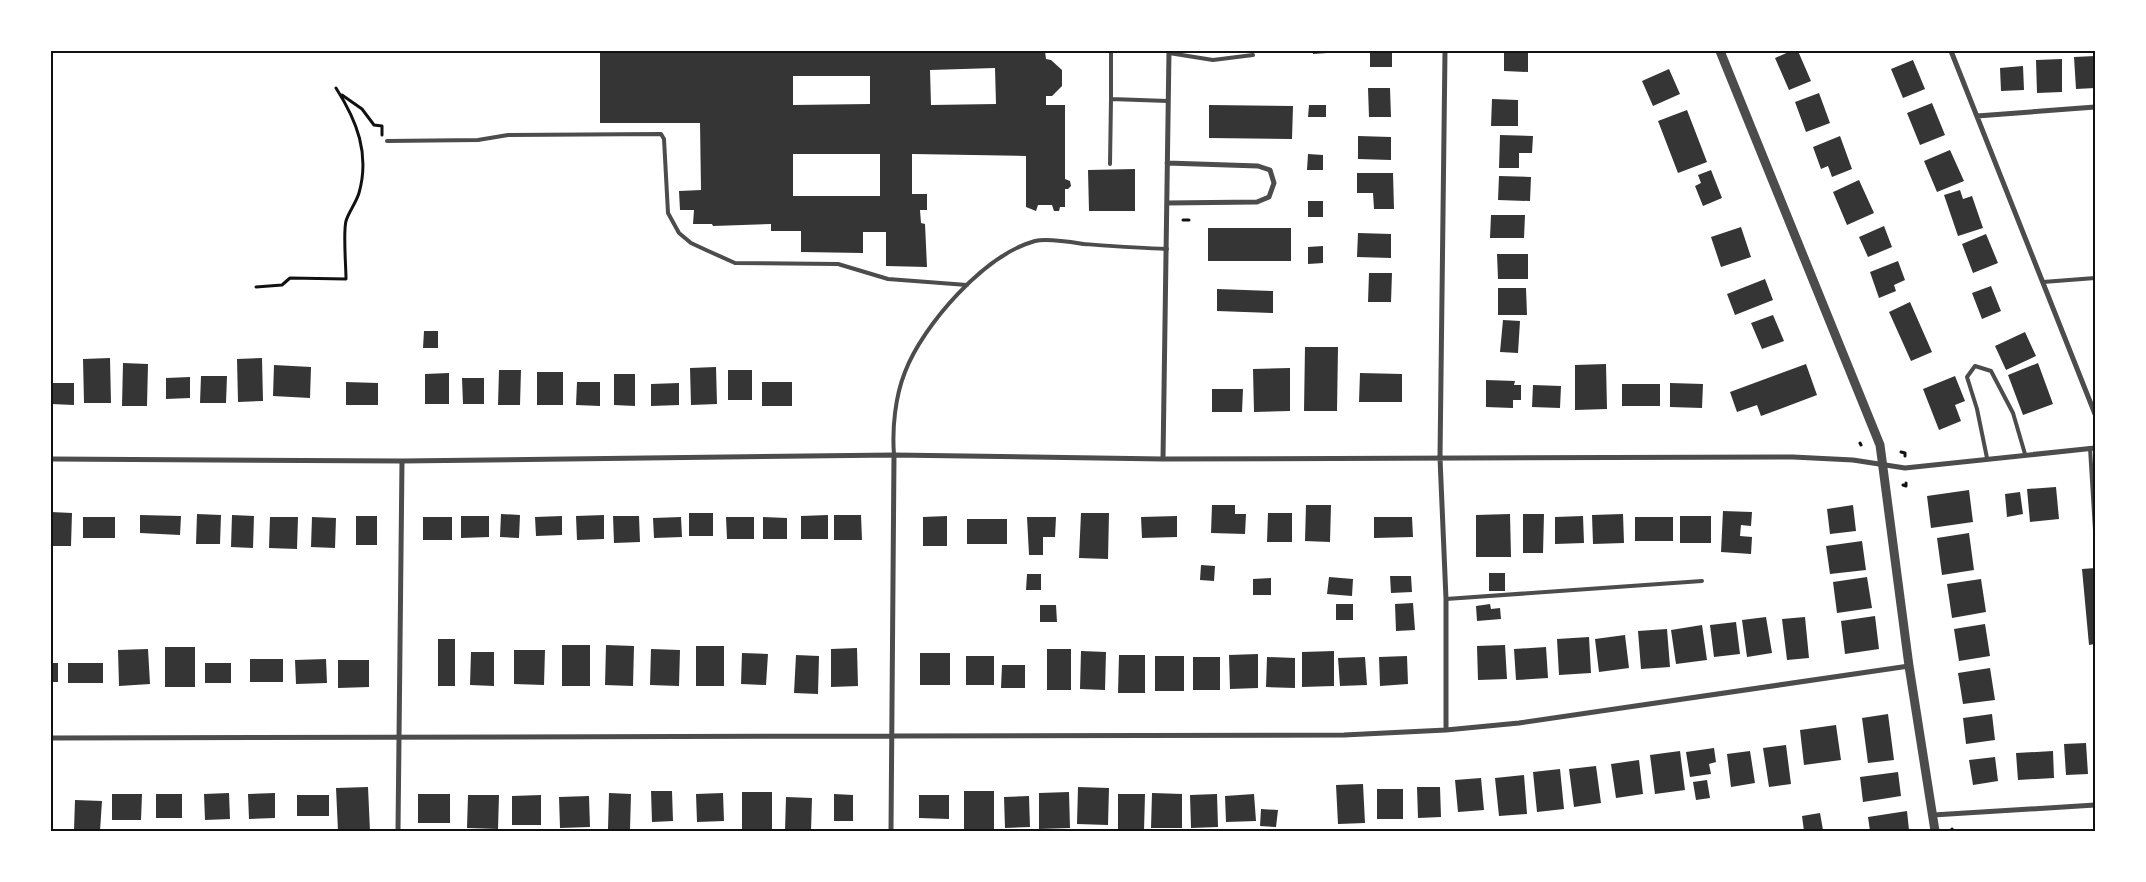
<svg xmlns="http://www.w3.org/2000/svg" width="2146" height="882" font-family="'Golos Text',sans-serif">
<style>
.building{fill:#353535;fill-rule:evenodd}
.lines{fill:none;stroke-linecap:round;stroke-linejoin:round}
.path{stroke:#111;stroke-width:3}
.service{stroke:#4c4c4c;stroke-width:4}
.minor{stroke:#4c4c4c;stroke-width:5}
.tertiary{stroke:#4c4c4c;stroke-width:9}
.neatline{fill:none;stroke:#111;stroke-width:2}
</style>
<rect width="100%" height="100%" fill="#fff"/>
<path class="building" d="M600,51H1045L1046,59L1051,60L1062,70V86L1052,96H1046V105H1065V179L1070,181L1071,186L1068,189H1065V207H1060L1059,211H1054L1052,205H1038L1036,211L1026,207V156L912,154V194H927V210H920L921,223L925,224L927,267L886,266V232H863V253L801,252V231H771V224L713,226L712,224H693L694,210H680L679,191L701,190L700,123H600ZM995,68L996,104L931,105L930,70ZM793,76H870V104L793,105ZM793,154H880V196H793Z
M1313,51H1327V53L1313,54Z
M1370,51H1392V67H1370Z
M1504,51H1528V72L1504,71Z
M1791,51H1798L1811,81L1789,90L1775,58Z
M2095,56V88L2076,89L2074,57Z
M2062,59V92L2037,93L2036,60Z
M1913,60L1925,89L1903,98L1891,69Z
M2023,66L2024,90L2001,91L2000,68Z
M1669,69L1680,94L1653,106L1642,81Z
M1368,88H1390L1391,117H1369Z
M1819,93L1830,123L1806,132L1795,102Z
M1492,99L1518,100V126H1491Z
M1932,103L1945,135L1920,145L1907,113Z
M1209,105L1293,106L1292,139L1209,138Z
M1309,105H1326V117H1308Z
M1687,110L1707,162L1678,173L1658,121Z
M1500,135L1533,136L1532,153H1519V168H1499Z
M1358,136L1391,137V160L1358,159Z
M1840,136L1852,169L1832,177L1828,166L1821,169L1813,147Z
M1950,150L1964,181L1937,192L1924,161Z
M1308,154L1323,155V170H1307Z
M1135,169V211H1089L1088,170Z
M1711,170L1722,198L1703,206L1695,186L1701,183L1698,175Z
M1357,173H1393L1394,209H1374L1373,193H1357Z
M1499,176L1531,177L1530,201L1498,200Z
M1859,180L1874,213L1847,225L1833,192Z
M1960,190L1963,199L1972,196L1983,228L1958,236L1944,195Z
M1308,201H1323V217H1308Z
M1491,215H1525L1524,238H1490Z
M1884,226L1892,247L1868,257L1859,237Z
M1741,227L1751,257L1721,267L1711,237Z
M1208,228H1291V261H1208Z
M1358,233L1391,234V258L1357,257Z
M1986,234L1998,263L1973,273L1962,244Z
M1323,246V263L1308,264V247Z
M1497,254H1528V279H1498Z
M1898,261L1905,280L1894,285L1896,291L1879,298L1870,272Z
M1369,273H1392L1391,302H1368Z
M1765,279L1773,300L1735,315L1727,294Z
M1991,286L2001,311L1982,319L1972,293Z
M1498,288H1526L1527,315H1498Z
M1217,289L1273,291V313L1217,311Z
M1910,302L1932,352L1911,361L1889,312Z
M1773,315L1784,341L1762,349L1751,323Z
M1503,320L1520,321L1518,353L1500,352Z
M424,331H438V348H423Z
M2025,332L2036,356L2006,370L1995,346Z
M1305,347H1338L1337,411H1304Z
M110,358L111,403H84L83,359Z
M262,358L263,401L238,402L237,359Z
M123,363L148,364L147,406H122Z
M2038,363L2053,404L2023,415L2008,375Z
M1606,364L1607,409L1575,410V365Z
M1806,364L1817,395L1761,416L1757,405L1737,412L1730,392Z
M274,365L311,367L310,398L273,396Z
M716,367L717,404L691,405L690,368Z
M1290,368V411L1254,412L1253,369Z
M499,370H521L520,405H498Z
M728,370H752V400H728Z
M537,372H563V405H537Z
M449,373V404H425V374Z
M1360,373L1402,374V402H1359Z
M614,374H635V406L614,405Z
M201,376H227L226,403H200Z
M1955,376L1965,401L1955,405L1961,421L1939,430L1923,389Z
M190,377V398L166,399V378Z
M462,378H484V404H463Z
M1486,380L1515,381L1514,385H1521V400H1513V408L1486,407Z
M346,382L378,383V405H346Z
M577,382H600V406L576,405Z
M762,382H792V406H762Z
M51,383H74V405L51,404Z
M679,383V405L651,406V384Z
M1670,383L1703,384L1702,408L1670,407Z
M1622,384H1660V406H1622Z
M1533,385L1561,386L1560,408L1532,407Z
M1212,389H1243L1242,412H1212Z
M2056,487L2059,519L2030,522L2027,489Z
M1969,490L1973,522L1931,528L1927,496Z
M2020,492L2023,514L2007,517L2005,494Z
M1212,505H1235V514H1246L1245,534L1211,533Z
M1306,505H1331L1330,542L1305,541Z
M1853,505L1856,531L1830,534L1827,509Z
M1723,511L1752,512L1751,526L1741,525L1740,536L1752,537L1751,554L1721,552Z
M51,512L72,513L71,546H51Z
M689,513H713V536H689Z
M1081,513H1109L1108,559L1079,558Z
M1268,513H1292V542H1267Z
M197,514L221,515L220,544H196Z
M501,514L520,515L519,538L500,537Z
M1510,514L1511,557H1476V515Z
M1523,514H1544L1543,553H1523Z
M1623,514L1624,543L1593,544L1592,515Z
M140,515L181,516L180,535L140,533Z
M232,515L254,516L253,548L231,547Z
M604,515V539L577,540L576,516Z
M828,515V539H801V516Z
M834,515H861L862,540H834Z
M356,516H377V545H356Z
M461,516H489V537L461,538Z
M562,516V535L536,536L535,517Z
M613,516H639L640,542L614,543Z
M947,516V546H923V517Z
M1177,516V537L1142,538L1141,517Z
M1583,516L1584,543L1555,544V517Z
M1680,516H1711V543H1680Z
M83,517H115V538H83Z
M270,517H298L297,549L269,548Z
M312,517L336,518L335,548L311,547Z
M423,517H452V540H423Z
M681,517L682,537L654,538L653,518Z
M726,517H754V539H727Z
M763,517L787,518V539H763Z
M1027,517H1056L1055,537H1043V555H1029Z
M1374,517H1412L1413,537L1374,538Z
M1635,517H1673V541H1635Z
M967,519H1007V544H967Z
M1969,533L1974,570L1942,575L1937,538Z
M1862,541L1866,570L1830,574L1826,546Z
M1201,565L1215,566L1214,581L1200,580Z
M2095,568V644L2089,645L2082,569Z
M1489,573H1505V591H1489Z
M1027,574H1041V590H1026Z
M1390,576H1411L1412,592L1391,593Z
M1329,577L1353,579L1352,596L1327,594Z
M1867,577L1872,608L1837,613L1833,582Z
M1271,578V595H1253V579Z
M1981,579L1986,612L1952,618L1947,584Z
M1413,603L1415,630L1396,631L1395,604Z
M1336,604H1353V620H1336Z
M1490,604L1491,609L1500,608L1501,619L1477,621L1476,606Z
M1040,605H1056L1057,622H1040Z
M1875,616L1879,649L1845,654L1841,621Z
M1766,617L1772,653L1747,657L1742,620Z
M1805,617L1809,658L1787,660L1782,619Z
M1736,622L1740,654L1714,657L1710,625Z
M1985,624L1990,656L1959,661L1954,629Z
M1702,625L1707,660L1676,664L1671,630Z
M1667,629L1670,667L1641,669L1638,631Z
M1625,635L1629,668L1599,672L1595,639Z
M1589,637L1591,673L1559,675L1557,639Z
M438,639H455V686H438Z
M562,645H590V686H562Z
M606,645L634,646L633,686L605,685Z
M1505,645L1507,679L1478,680L1477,646Z
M696,646H724V686H696Z
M165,647H195V687H165Z
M1546,647L1548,678L1516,680L1514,649Z
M857,648L858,686L831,687V649Z
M148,649L150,684L119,686L118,650Z
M651,649L680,650L679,686L650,685Z
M1047,649H1071V690H1047Z
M514,650H545L544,685L514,684Z
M1081,651L1106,652L1105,690L1080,689Z
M1334,651V686L1302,687V652Z
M471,652H494V686L470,685Z
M742,653L768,654L766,685L741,684Z
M920,653H950V685H920Z
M1258,654V688L1230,689L1229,655Z
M796,655L819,656L818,694L794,693Z
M1119,655H1145V693H1118Z
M966,656H994V685H966Z
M1155,656H1184V691H1155Z
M1407,656L1408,684L1380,686L1379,657Z
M1193,657H1220V690H1193Z
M1267,657L1295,658V688L1266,687Z
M1365,657L1367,685L1340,686L1338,658Z
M250,659H283V682H250Z
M326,659L327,683L296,684L295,660Z
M338,660H369V687L338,688Z
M51,663H58V682H51Z
M68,663H103V683H68Z
M205,663H231V683H205Z
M1002,665H1025V688H1001Z
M1990,668L1995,700L1963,704L1958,673Z
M1888,714L1894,760L1868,763L1862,718Z
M1992,714L1995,740L1966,744L1963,718Z
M1836,725L1841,760L1804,765L1800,730Z
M2086,743L2088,774L2066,775L2064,744Z
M1786,745L1791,784L1769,787L1763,748Z
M1714,748L1716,762L1709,764L1711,774L1690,777L1686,752Z
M1680,751L1685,790L1655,794L1650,755Z
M1750,751L1755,783L1731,787L1727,754Z
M2053,751L2054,778L2018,780L2016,753Z
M1995,757L1998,781L1973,785L1969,760Z
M1639,760L1643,794L1616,798L1611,764Z
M1596,766L1601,803L1574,807L1569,769Z
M1560,769L1564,809L1537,812L1533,772Z
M1898,772L1901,796L1863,802L1860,777Z
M1524,775L1527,814L1499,816L1495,778Z
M1481,778L1484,810L1458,812L1455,780Z
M1707,780L1710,798L1696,800L1693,782Z
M1363,784L1365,823L1338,824L1336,785Z
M368,787L370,831H338L336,788Z
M1078,787L1109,788L1108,825L1077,824Z
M1417,787H1440L1441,817L1418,818Z
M1377,789H1403V819H1377Z
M651,791H672L673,821L652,822Z
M964,791H994V829H964Z
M742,792H772V831H742Z
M1069,792L1070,828L1039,829V793Z
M229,793L230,819L205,820L204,794Z
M275,793V818L249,819L248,794Z
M609,793L631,794L630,829H608Z
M723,793L724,821L697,822L696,794Z
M1152,793L1182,794V828H1151Z
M112,794H142L141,820H112Z
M156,794H182V818H156Z
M418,794H450V823H418Z
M834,794L853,795V821H834Z
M1118,794H1145L1144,831H1118Z
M1217,794L1218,827L1191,828L1190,795Z
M1254,794L1256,821L1226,822L1225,796Z
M297,795H329V816H297Z
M468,795H499L498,829L467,828Z
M541,795V825H512V796Z
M919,795H949V819L919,818Z
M589,796L590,827L560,828L559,797Z
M1029,796L1030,827L1005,828L1004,797Z
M786,797L812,798L811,831H785Z
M75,800L102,801L100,831L74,830Z
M1261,809L1278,810L1276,827L1260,826Z
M1907,811L1909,830L1870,831L1868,817Z
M1820,813L1823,830L1804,831L1802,816Z"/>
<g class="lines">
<path class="path" d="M342,95L362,109L374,125L382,126V135
M1183,220H1189
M256,287L282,285L290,278L346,279C346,266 343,232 346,221C348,213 356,203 359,193C370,154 357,121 336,88
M1860,443L1861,445
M1901,452L1905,453V456
M1903,485L1906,486V483
M1952,829L1953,831"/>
<path class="service" d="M1111,51V99L1168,101
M1169,53L1213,60L1253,55
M387,141L478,140L508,135L661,134L664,139L668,213L679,233L691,243L706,250L735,263L838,264L888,279L967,285
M1110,164L1111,99
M2043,282L2095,278
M2090,448L2095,530
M894,455C892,429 895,397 905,372C923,325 984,255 1035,241C1047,238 1071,242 1084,244C1112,246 1139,248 1167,249
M1987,458L1977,409L1967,377L1975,366L1991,371L2013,413L2025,454
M1446,599L1702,581"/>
<path class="minor" d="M1445,51L1440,458L1446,599V730
M1951,51L2095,414
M1977,116L2095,107
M1167,203L1257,202L1269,197L1274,183L1270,170L1258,166L1167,163
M51,459L402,461L894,455L1163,459L1793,457L1853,460L1905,468L2095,448
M1163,459L1169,51
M51,738L1344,735L1446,730L1519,723L1909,666
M1933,815L2095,805
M398,831L402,461
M891,831L894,455"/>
<path class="tertiary" d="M1720,51L1880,445L1909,666L1935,831"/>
</g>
<rect width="2146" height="882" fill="none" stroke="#ffffff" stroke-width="105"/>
<rect x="52" y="52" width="2042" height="778" class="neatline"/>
</svg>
